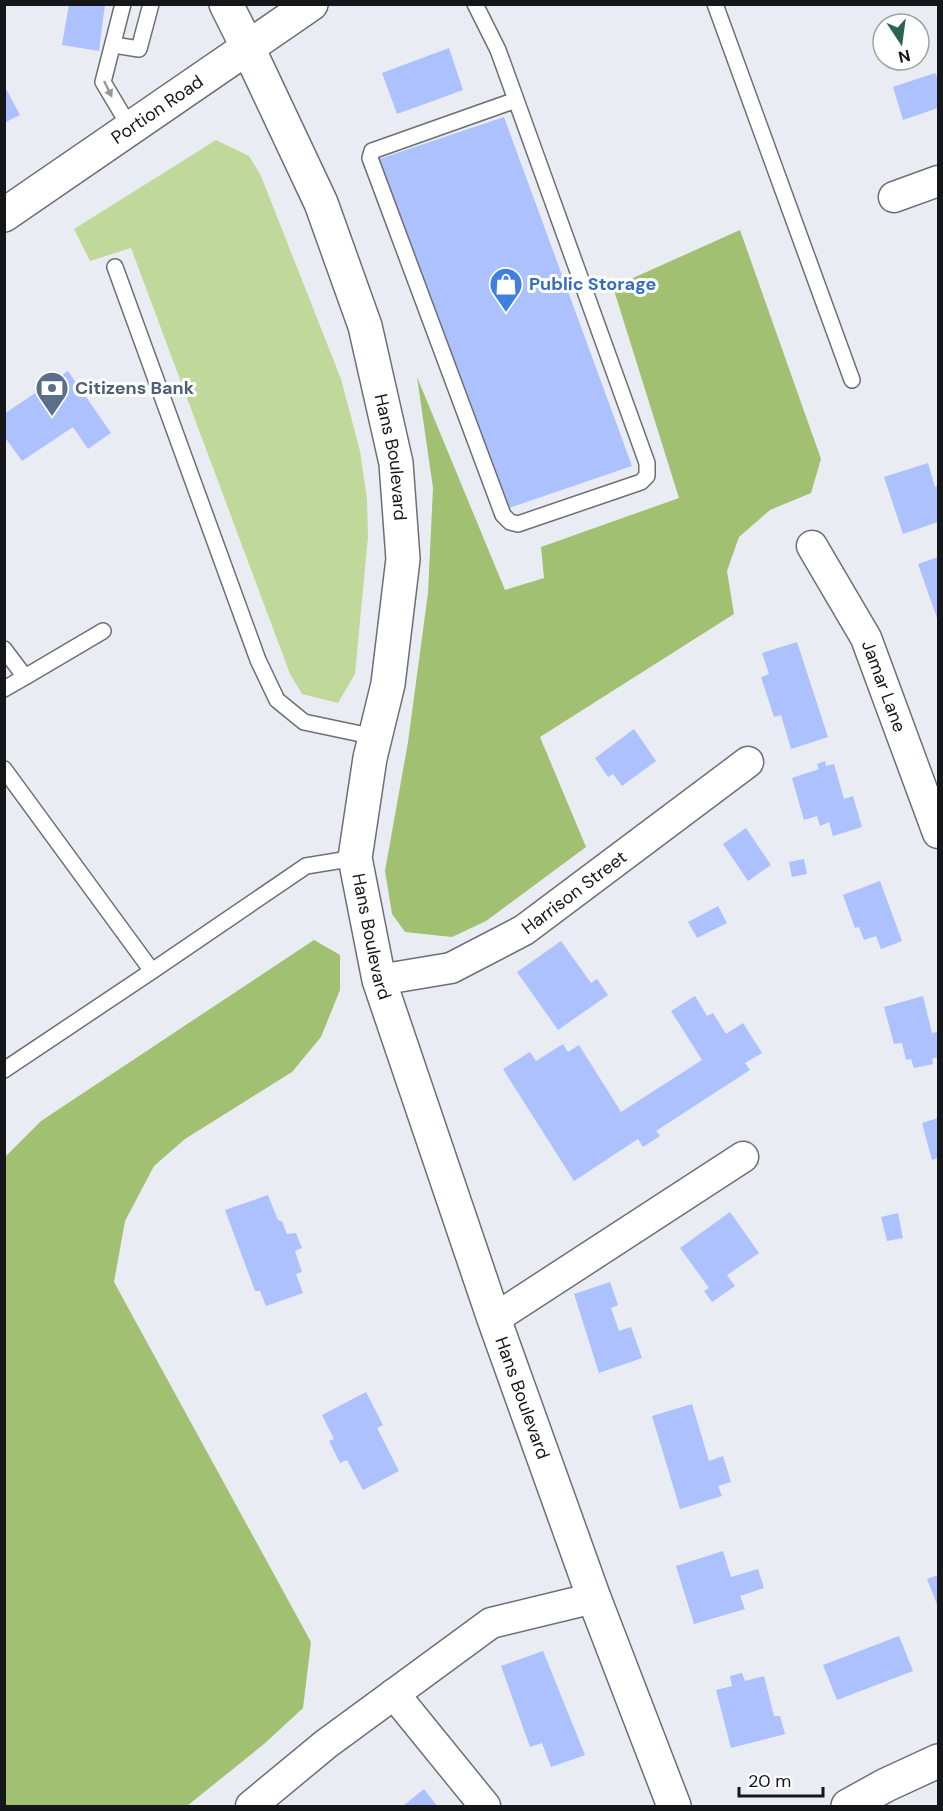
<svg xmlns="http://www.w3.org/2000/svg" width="943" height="1811" font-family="'DM Sans',sans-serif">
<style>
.green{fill:#c0d99b}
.forest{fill:#a2c072}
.building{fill:#acc1fd}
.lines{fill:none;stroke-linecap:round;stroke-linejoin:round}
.service-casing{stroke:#6d6f76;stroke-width:18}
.minor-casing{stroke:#6d6f76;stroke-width:33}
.tertiary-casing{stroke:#6d6f76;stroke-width:36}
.primary-casing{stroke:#6d6f76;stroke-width:36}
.service{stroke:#fff;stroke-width:15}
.minor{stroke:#fff;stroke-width:30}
.tertiary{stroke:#fff;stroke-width:33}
.primary{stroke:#fff;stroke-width:33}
.oneway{fill:#969698}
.labels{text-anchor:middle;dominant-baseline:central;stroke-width:6;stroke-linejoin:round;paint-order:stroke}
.street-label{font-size:18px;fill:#151619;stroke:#fff}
.shop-label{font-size:18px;font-weight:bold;fill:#366cbe;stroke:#fff;text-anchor:start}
.service-label{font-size:18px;font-weight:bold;fill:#4e5e75;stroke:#fff;text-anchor:start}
</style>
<rect width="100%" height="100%" fill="#e9ecf3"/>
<path class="green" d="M216,140L249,156L261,176L341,379L360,451L367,499L368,537L355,674L338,703L302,694L290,674L131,248L90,261L74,229Z"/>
<path class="forest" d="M740,230L821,459L811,493L770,510L739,537L727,571L734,614L540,737L586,847L486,921L452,937L405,932L392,914L385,871L408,742L428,593L433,488L417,377L505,590L544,578L541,547L679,498L613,287Z
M314,940L340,955V990L321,1037L292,1072L185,1139L154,1166L125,1221L114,1282L311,1642L303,1708L264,1744L187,1806H5V1157L41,1121Z"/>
<path class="building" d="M69,4H105L99,51L62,45Z
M449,48L463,90L397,114L382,73Z
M935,73L937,77H938V108L903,120L893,87Z
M4,85L20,115L4,123Z
M504,117L632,466L509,508L379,159Z
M68,371L111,433L88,449L73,427L22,461L4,436V414Z
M928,463L935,487L938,486V522L903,534L884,477Z
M938,557V621L918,564Z
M797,642L828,737L791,749L781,715L774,717L761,677L769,674L762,653Z
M634,729L656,761L622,786L613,774L608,777L595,758Z
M825,761L826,766L834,764L844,799L853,796L862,827L833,836L829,822L820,826L817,816L804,820L792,778L819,769L817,764Z
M746,828L771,865L748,881L723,844Z
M804,859L807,874L792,877L789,862Z
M880,881L902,941L881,949L876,936L864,940L859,927L855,928L843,895Z
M718,906L727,923L697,938L688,922Z
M561,941L591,983L597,979L608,995L558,1030L517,972Z
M695,996L707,1016L713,1013L726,1034L743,1023L762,1053L745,1063L750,1070L656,1131L660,1136L643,1147L638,1139L574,1181L503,1069L530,1052L536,1061L563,1044L568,1052L579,1045L621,1112L702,1060L671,1011Z
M923,996L932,1033L937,1032L938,1038V1057L932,1059L933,1064L914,1068L911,1059L906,1060L902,1043L894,1044L884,1007Z
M938,1118V1158L932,1160L922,1123Z
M268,1195L278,1220L282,1221L287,1234L296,1233L302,1248L295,1251L302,1272L296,1274L303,1293L266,1306L260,1291H255L225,1210Z
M730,1212L759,1253L727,1275L735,1286L712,1302L704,1291L709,1288L680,1248Z
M898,1213L903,1238L887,1241L881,1217Z
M610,1282L618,1305L611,1308L619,1331L631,1327L642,1358L599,1373L574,1294Z
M366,1392L383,1425L377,1428L399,1471L363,1490L347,1460L340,1463L329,1441L334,1439L322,1415Z
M692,1404L709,1461L723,1456L731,1482L718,1486L722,1496L680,1509L652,1416Z
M723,1551L731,1577L758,1569L764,1588L740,1596L745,1609L694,1624L676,1566Z
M938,1575V1607L927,1579Z
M899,1636L913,1671L837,1700L823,1665Z
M543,1651L585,1755L551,1767L542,1743L530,1747L501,1666Z
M742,1673L745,1681L764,1676L774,1716H780L785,1734L731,1748L716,1690L732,1686L730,1676Z
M424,1789L437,1806H403Z"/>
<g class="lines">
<defs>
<path id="service" d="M123,4L103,82L131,129
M475,4L498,50L647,463V476L641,482L518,524L510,522L503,515L370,158L372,151L516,100
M715,4L852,380
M114,45L139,49L151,4
M115,267L258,660L277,700L304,722L375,737
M4,649L25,677L4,689
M25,677L103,631
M4,769L152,971L306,866L355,858
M4,1070L152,971"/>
<g id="minor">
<path d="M894,197L938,181"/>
<path id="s1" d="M812,546L866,638L938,833"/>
<path id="s2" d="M379,980L451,968L524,930L748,762"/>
<path d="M494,1319L743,1157"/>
<path d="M394,1694L485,1806"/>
<path d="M251,1806L326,1744L491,1623L594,1598"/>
</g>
<g id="tertiary">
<path id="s3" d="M248,48L321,203L365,326L396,463L403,559L388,684L370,758L355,858L379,980L494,1319L594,1598L674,1806"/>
<path d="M848,1806L886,1785L938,1761"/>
</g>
<g id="primary">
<path d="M226,4L248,48"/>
<path id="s4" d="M4,215L311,4"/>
</g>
</defs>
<use href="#service" class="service-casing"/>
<use href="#minor" class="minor-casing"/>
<use href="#tertiary" class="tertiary-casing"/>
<use href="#primary" class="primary-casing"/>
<use href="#service" class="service"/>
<use href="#minor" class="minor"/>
<use href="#tertiary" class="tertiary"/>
<use href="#primary" class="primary"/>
</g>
<defs><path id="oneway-solid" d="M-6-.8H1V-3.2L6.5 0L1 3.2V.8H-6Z" transform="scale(1.5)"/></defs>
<use class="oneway" href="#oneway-solid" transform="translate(108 89) rotate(64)"/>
<defs>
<symbol id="shop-pin" viewBox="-11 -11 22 30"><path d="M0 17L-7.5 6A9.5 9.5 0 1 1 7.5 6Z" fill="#3f7fe0" stroke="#fff"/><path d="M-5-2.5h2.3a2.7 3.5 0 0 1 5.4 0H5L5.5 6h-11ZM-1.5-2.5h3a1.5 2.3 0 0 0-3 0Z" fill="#fff"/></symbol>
<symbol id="bank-pin" viewBox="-11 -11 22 30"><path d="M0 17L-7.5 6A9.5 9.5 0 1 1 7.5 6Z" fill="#5c6f8a" stroke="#fff"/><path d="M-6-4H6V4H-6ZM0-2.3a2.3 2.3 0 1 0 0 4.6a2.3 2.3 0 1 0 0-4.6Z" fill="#fff"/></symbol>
</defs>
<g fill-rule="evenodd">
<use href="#shop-pin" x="487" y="265" width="38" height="52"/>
<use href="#bank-pin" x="33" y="369" width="38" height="52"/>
</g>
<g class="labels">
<g class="street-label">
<text stroke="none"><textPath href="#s4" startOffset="186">Portion Road</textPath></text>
<text stroke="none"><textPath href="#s3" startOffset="436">Hans Boulevard</textPath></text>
<text stroke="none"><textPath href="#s1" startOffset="158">Jamar Lane</textPath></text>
<text stroke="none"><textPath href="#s2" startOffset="218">Harrison Street</textPath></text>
<text stroke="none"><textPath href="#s3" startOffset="922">Hans Boulevard</textPath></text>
<text stroke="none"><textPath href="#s3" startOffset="1408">Hans Boulevard</textPath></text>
</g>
<g class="shop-label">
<text x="529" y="284">Public Storage</text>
</g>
<g class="service-label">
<text x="75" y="388">Citizens Bank</text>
</g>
</g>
<rect width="943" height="1811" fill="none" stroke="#151619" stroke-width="12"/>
<g transform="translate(901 42) rotate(167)"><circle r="28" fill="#ffffff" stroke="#a1a2a3" stroke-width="1.5"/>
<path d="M0-4.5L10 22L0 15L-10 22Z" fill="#28644e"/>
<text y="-9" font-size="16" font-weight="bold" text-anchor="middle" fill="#151619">N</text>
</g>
<path d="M739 1787v9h84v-9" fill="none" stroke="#151619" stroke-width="3"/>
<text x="748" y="1787" font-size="18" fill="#151619" stroke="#ffffff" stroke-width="4.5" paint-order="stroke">20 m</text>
</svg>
